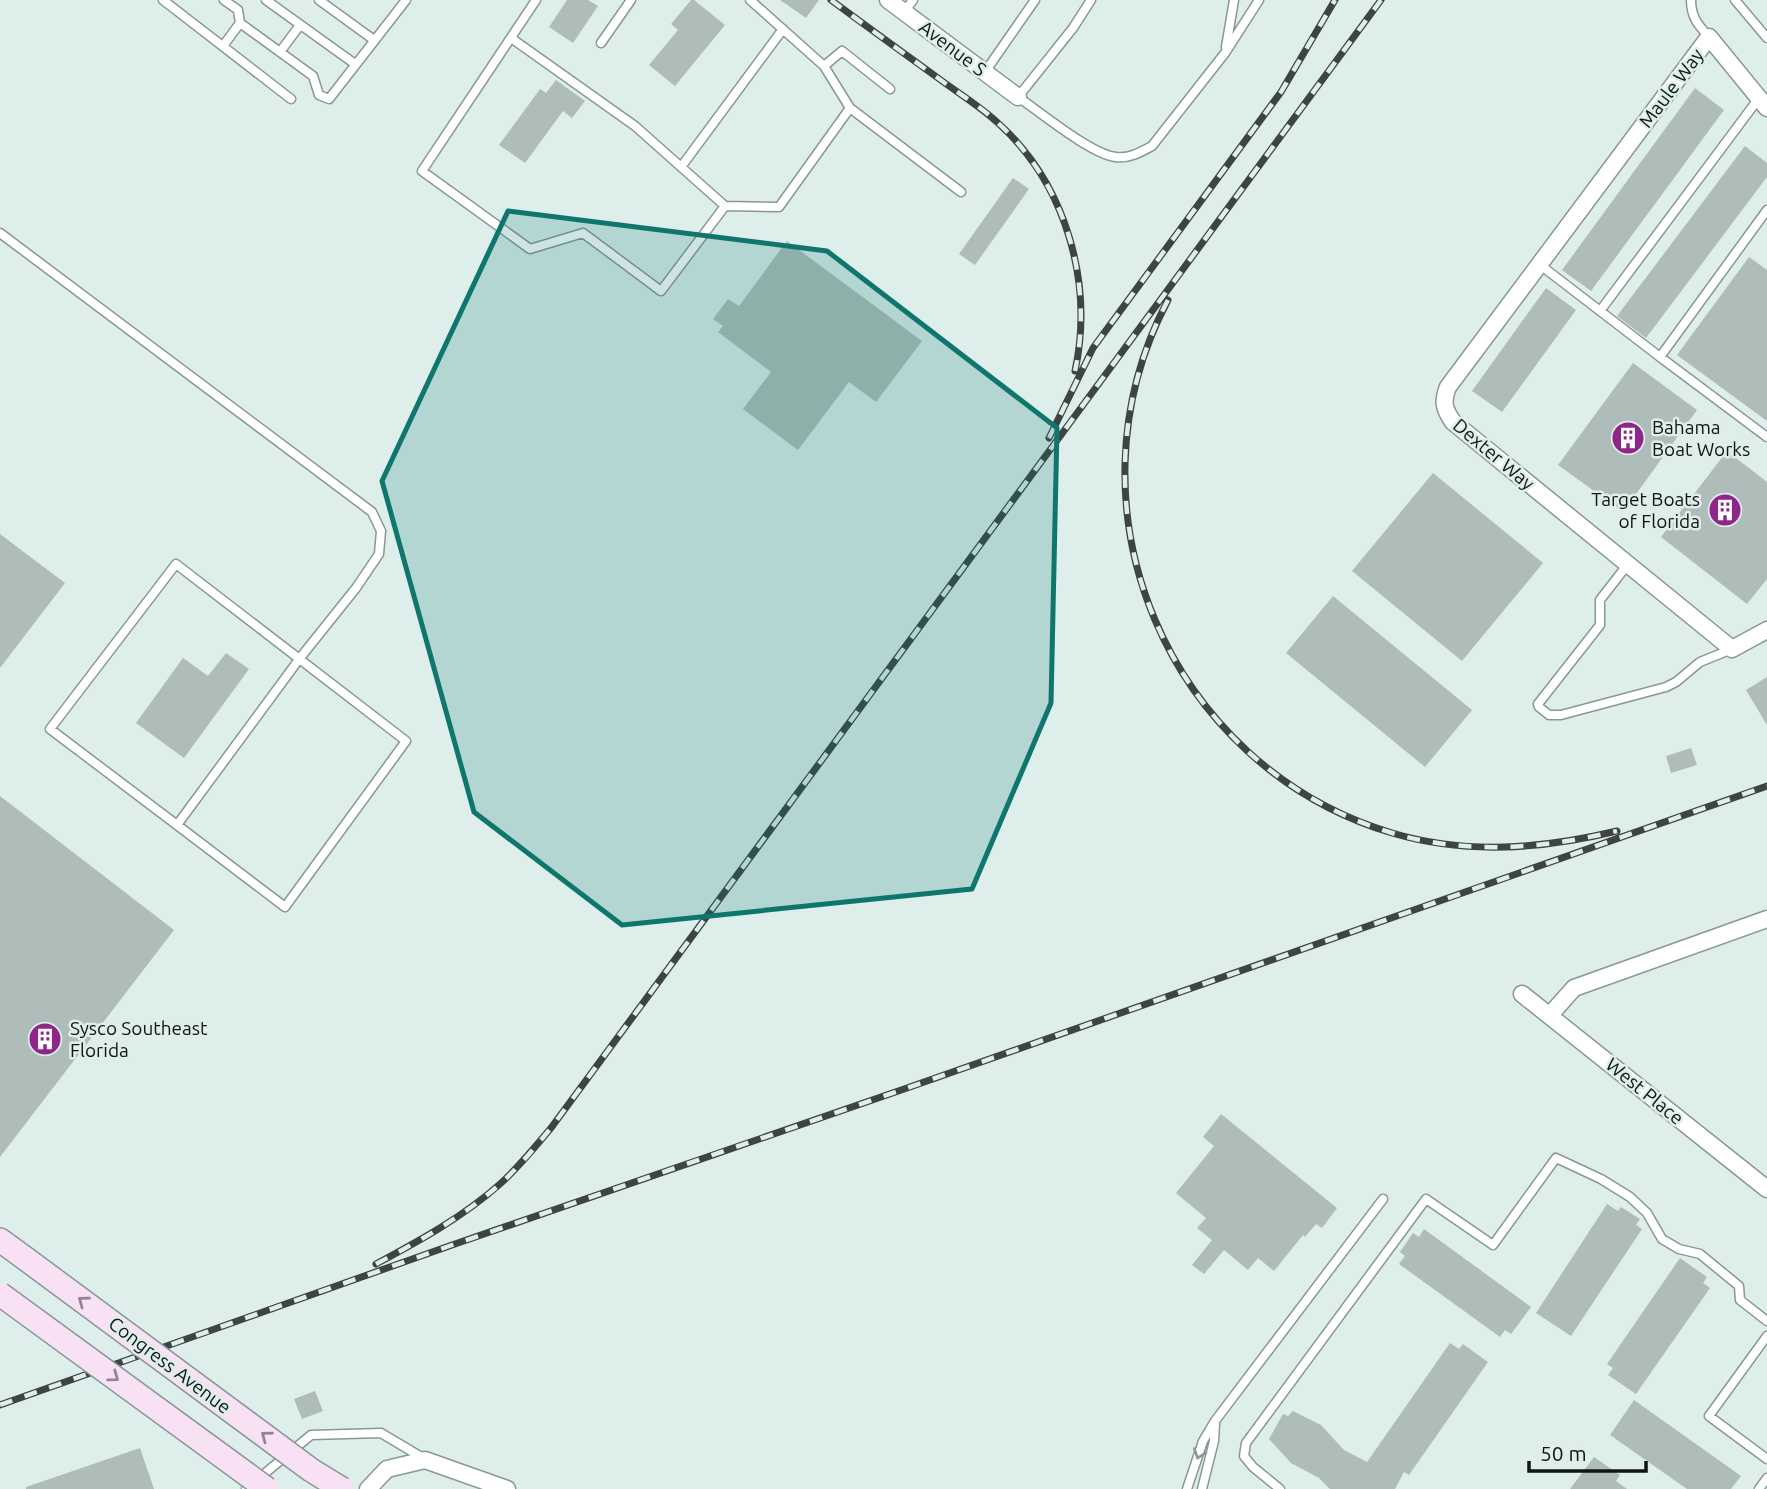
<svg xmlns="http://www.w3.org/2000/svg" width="1767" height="1489" font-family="Ubuntu,sans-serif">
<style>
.building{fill:#aebdba}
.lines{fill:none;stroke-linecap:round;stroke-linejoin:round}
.lane-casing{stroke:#899795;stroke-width:11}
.street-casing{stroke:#899795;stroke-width:19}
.secondary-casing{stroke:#899795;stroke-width:26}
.lane{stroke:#fff;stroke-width:8}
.street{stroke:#fff;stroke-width:16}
.secondary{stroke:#f8e0f5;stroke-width:23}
.rail-casing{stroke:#3d4443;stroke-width:7}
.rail{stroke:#deeeeb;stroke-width:4.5;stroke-dasharray:13;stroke-linecap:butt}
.secondary-bridge-casing{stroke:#899795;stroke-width:26;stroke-linecap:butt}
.secondary-bridge{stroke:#f8e0f5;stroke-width:23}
.oneway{stroke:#908590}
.oneway2{stroke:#939695}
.marked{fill:#0f766e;fill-opacity:0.2;stroke:#0f766e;stroke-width:5;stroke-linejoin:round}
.labels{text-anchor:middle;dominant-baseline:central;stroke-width:5;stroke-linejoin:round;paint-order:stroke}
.street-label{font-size:19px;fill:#101514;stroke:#deeeeb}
.poi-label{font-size:19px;fill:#101514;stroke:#deeeeb;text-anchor:start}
</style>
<rect width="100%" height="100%" fill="#deeeeb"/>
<path class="building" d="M567,0H588L598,6L573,43L549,27Z
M691,0H694L725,25L675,86L649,65L678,30L671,24Z
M780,0H819L806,18Z
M556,80L585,101L572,118L563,111L525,163L499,145L540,89L546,93Z
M1695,88L1724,110L1591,291L1562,270Z
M1745,146L1767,163V177L1646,338L1617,316Z
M1013,178L1029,189L975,265L959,254Z
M787,241L922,341L876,402L849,382L798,450L743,409L771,372L718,332L723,326L713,319L728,299L739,306Z
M1749,257L1767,270V421L1677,355Z
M1546,288L1576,310L1502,412L1472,391Z
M1633,363L1697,410L1623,512L1558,465Z
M1727,451L1767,482V579L1747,604L1661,537Z
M1433,473L1543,563L1462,661L1352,571Z
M0,534L65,583L0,668Z
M1333,596L1472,710L1425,767L1286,653Z
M226,653L249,669L184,758L136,723L183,658L208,676Z
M1767,677V725L1746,690Z
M1691,748L1697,765L1671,773L1666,756Z
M0,796L174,930L0,1157Z
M1221,1114L1337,1208L1322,1228L1316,1224L1305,1237L1303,1235L1274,1271L1258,1258L1248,1270L1224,1250L1204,1274L1192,1265L1212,1240L1197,1228L1206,1218L1176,1193L1214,1146L1203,1137Z
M1607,1204L1618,1211L1621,1207L1640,1219L1636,1225L1642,1229L1571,1336L1536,1313Z
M1424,1229L1531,1307L1511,1334L1505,1330L1500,1337L1399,1264L1405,1256L1400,1252L1413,1233L1419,1237Z
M1680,1258L1707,1277L1703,1283L1710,1288L1636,1394L1608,1375L1613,1368L1607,1364Z
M1450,1343L1459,1349L1463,1344L1488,1362L1409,1475L1404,1472L1395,1489H1330L1319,1478L1291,1463L1269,1439L1283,1414L1288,1416L1293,1411L1321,1425L1344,1450L1367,1462Z
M315,1391L323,1411L302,1419L294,1399Z
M1634,1400L1741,1476L1731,1489H1687L1610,1435Z
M140,1448L154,1489H26V1487Z
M1594,1457L1620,1475L1616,1481L1627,1489H1570Z"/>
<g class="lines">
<defs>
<path id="lane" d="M163,0L291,99
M224,0L238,10L240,23
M266,0L355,64
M319,0L374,40
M536,0L422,171L530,249L583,233L661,291L725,206L779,207L850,108L824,66
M750,0L824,66L842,51L890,89
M1091,0L1073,28L1018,97C1040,112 1092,155 1116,157C1129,159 1141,152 1152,146L1225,53L1259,0
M1691,0C1691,17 1698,25 1709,37
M1735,0L1767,38
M904,12L913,0
M511,38L635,126L725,206
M601,43L631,0
M223,46L240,23L313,76L319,95L329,99L406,0
M1226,47L1234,0
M280,52L300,25
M985,72L1035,0
M850,108L961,192
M681,167L783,29
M0,233L372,512L381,531L379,554L356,588L300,658L177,825L50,729L176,564L406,741L285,907L177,825
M1539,264L1660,357L1767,210
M1600,311L1759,98
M1660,357L1767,437
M1628,564L1600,600V625L1538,704L1539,707L1549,715H1561L1666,687L1676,682L1700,662L1732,649
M1767,1336L1709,1416L1767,1459
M246,1489L311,1435L381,1433L423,1458
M1187,1489L1203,1441L1215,1421L1383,1199
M1202,1489L1214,1441L1215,1424
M1280,1489L1253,1467L1244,1456L1246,1443L1426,1199L1493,1245L1556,1158L1601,1179L1630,1197L1647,1213L1662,1239L1679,1249L1700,1254L1739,1286L1740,1300L1767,1321
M1759,1489L1767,1478"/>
<path id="street" d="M888,0L1018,97
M1767,108L1709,37L1448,387C1442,402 1444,409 1453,422L1732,649L1767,630
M1522,994L1767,1189
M1550,1015L1574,988L1767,919
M368,1489L387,1469L425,1460L507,1489"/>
<path id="secondary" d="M0,1240L26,1259"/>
</defs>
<use href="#lane" class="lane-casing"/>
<use href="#street" class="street-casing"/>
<use href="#secondary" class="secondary-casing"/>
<use href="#lane" class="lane"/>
<use href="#street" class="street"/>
<use href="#secondary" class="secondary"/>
<defs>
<path id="rail" d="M831,0C866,26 902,52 938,78C958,93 980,106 998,123C1066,184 1094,283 1075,371
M1168,300C1058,508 1168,766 1392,833C1467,855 1542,849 1617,831
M1049,438L1093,348L1281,92L1335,0
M376,1264C419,1241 463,1217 500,1184C519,1167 535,1147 551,1128L1381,0
M0,1405L452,1245L907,1088L1767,786"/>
</defs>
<use href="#rail" class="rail-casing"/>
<use href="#rail" class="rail"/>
<defs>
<path id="secondary-bridge" d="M26,1259L311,1470L342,1489
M0,1294L267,1489"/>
</defs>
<use href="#secondary-bridge" class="secondary-bridge-casing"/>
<use href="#secondary-bridge" class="secondary-bridge"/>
</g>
<defs><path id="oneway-chevron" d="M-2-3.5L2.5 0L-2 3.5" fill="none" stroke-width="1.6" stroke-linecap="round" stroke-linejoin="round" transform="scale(1.75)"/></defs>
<g class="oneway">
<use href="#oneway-chevron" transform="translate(83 1301) rotate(-143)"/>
<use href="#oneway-chevron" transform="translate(114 1377) rotate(36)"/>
<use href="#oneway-chevron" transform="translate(266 1436) rotate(-143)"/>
</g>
<use class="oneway2" href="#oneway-chevron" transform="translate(1199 1454) rotate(109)"/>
<path class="marked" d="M508,211L827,251L1057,428L1051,703L972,889L622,925L474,812L382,481Z"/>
<defs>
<symbol id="building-disc" viewBox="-11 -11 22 22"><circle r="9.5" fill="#902589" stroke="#deeeeb"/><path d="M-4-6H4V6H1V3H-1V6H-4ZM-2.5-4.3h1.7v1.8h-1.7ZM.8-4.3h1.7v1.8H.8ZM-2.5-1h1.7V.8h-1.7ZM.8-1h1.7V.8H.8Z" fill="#fff"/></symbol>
</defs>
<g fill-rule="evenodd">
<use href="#building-disc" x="1609" y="419" width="38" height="38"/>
<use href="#building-disc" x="1706" y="491" width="38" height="38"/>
<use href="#building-disc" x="26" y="1020" width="38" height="38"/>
</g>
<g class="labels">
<g class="street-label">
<text transform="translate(953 48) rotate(37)">Avenue S</text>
<text transform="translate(1671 88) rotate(-53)">Maule Way</text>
<text transform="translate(1494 454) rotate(40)">Dexter Way</text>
<text transform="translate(1645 1091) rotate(39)">West Place</text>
<text transform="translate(170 1365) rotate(37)">Congress Avenue</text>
</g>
<g class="poi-label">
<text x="1652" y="427">Bahama<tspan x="1652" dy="22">Boat Works</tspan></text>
<text x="1700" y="499" text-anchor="end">Target Boats<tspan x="1700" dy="22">of Florida</tspan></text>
<text x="70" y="1028">Sysco Southeast<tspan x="70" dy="22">Florida</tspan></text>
</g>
</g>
<path d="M1529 1461v10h117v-10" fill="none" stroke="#101514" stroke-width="3.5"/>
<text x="1540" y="1461" font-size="21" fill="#101514" stroke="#deeeeb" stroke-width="5" paint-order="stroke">50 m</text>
</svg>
